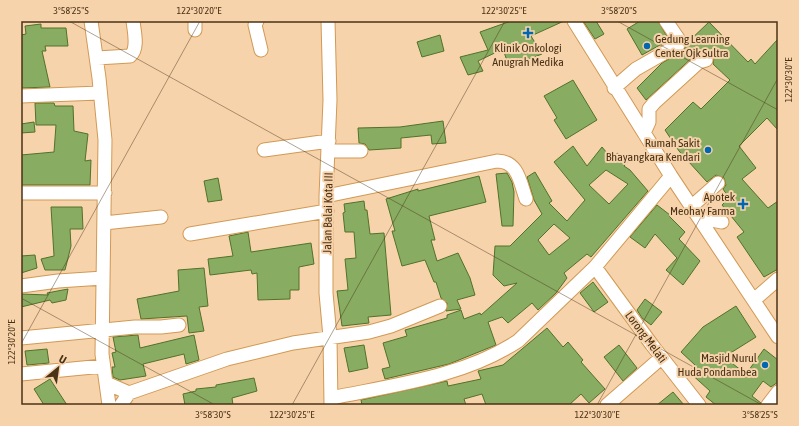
<svg xmlns="http://www.w3.org/2000/svg" width="799" height="426" font-family="'Asap Condensed',sans-serif">
<style>
.building{fill:#88ac61;stroke:#527228;fill-rule:evenodd}
.lines{fill:none;stroke-linecap:round;stroke-linejoin:round}
.minor-casing{stroke:#d19954;stroke-width:15}
.minor{stroke:#fff;stroke-width:13}
.ticks{fill:none;stroke:#4a3216;stroke-width:1;stroke-opacity:0.45}
.poi-dot{fill:#0068b3;stroke:#f7d3ac;stroke-width:1.5}
.labels{text-anchor:middle;dominant-baseline:central;stroke-width:4;stroke-linejoin:round;paint-order:stroke}
.poi-label{font-size:12px;fill:#4a3216;stroke:#f7d3ac;text-anchor:end}
.street-label{font-size:12px;fill:#4a3216;stroke:#f7d3ac}
.neatline{fill:none;stroke:#4a3216;stroke-width:1.5}
.ticks-label{font-size:10px;text-anchor:middle;fill:#4a3216}
</style>
<rect width="100%" height="100%" fill="#f7d3ac"/>
<path class="building" d="M511,21H564L531,36L542,54L509,67L503,49L478,61L483,71L468,75L460,57L488,50L480,32Z
M583,21H596L604,34L595,39Z
M640,21H658L669,40L642,55L627,29Z
M709,22L748,62L751,59L755,64L778,39V130L767,118L739,146L756,168L742,179L768,208L778,201V269L764,277L737,237L744,232L722,205L729,198L723,189L726,185L724,178L716,175L707,182L679,151L665,130L693,102L701,109L730,80L713,64L714,58L712,55L704,52L694,56L646,100L637,88L662,63L684,50L686,44Z
M41,24V28H66L68,46H45L46,51H42L50,87L21,88V35L26,34L25,26Z
M440,35L444,51L422,57L417,42Z
M573,80L597,120L566,139L554,120L557,118L544,96Z
M35,103H54L55,106H73L74,131L88,134L85,161L91,160L90,185H21V155L54,152L56,125H36Z
M443,121L446,143L432,144L431,135L401,138V148L369,150L365,144L359,143L358,128L400,127Z
M34,122L35,132L21,133V124Z
M573,146L587,166L602,147L612,159L617,153L628,161L624,166L630,170L648,191L591,257L587,254L564,273L567,278L556,293L538,310L532,303L508,323L502,317L488,322L496,345L449,364L385,379L382,369L390,367L383,343L407,336L405,330L447,318V315L461,310L464,319L480,313L481,315L517,283L504,286L493,275L495,246H510L542,214L534,200L527,177L535,172L552,201L549,203L567,221L585,200L554,162ZM606,170L628,184L609,204L589,185ZM554,224L570,238L549,255L538,240Z
M507,173L512,182L514,192L513,226H502L496,174Z
M479,176L486,202L429,216L435,240H431L437,261L458,253L470,278L475,295L457,300L461,309L446,311L447,303L441,298L436,282H434L425,260L402,266L392,231H395L386,199L418,189V191Z
M218,178L222,200L208,202L204,181Z
M364,201L365,210H367L370,234L384,233L391,315L368,317L369,323L342,326L337,291L348,290L345,259L356,258L354,232H345L343,213L345,212L344,204Z
M657,205L670,215L669,216L685,232L679,239L700,261L683,285L666,270L677,258L655,234L645,248L630,237Z
M51,207H82L83,229H70L71,246L65,270H45L41,259L54,256Z
M248,232L251,252L311,243L314,264L299,267V290H290V299L258,300L257,273L252,274L251,270L210,275L208,259L233,256L229,236Z
M35,255L37,268L21,273V256Z
M204,268L208,306L199,307L204,331L189,333L187,316L141,319L137,299L179,291L178,270Z
M593,282L608,302L594,312L580,293Z
M68,289L66,300L52,303L50,300L21,307V294L48,295L47,293Z
M645,299L662,312L651,325L642,318L637,310Z
M736,306L756,337L724,357L746,374L764,349L778,360V382L771,387L763,381L752,396L761,403L760,405H716L706,397L710,391L689,372L695,365L681,352L703,327Z
M547,328L563,347L568,342L583,360L581,362L605,389L589,403L581,394L569,405H486L482,394L464,399L466,405H362L361,400L447,381L448,386L481,379L478,371L503,365Z
M138,335L140,348L194,335L199,360L186,364L184,354L143,364L146,376L120,380L113,377L112,367H115L112,353L116,352L113,337Z
M364,345L368,368L349,372L344,348Z
M619,345L637,368L623,381L604,357Z
M47,349L49,363L27,365L25,351Z
M254,378L257,391L232,398L233,405H185L183,394L196,391V389L216,387V385Z
M50,379L67,405H44L34,389Z
M673,392L684,405H657Z"/>
<g class="lines">
<defs>
<path id="minor" d="M91,21L99,78L105,140L102,354L109,405
M195,21V30
M257,21L255,25L261,50
M328,21L330,100L326,196V293L330,337L331,405
M574,21L671,176L778,337
M97,58L130,56C139,49 134,31 133,21
M614,88L636,69L678,45L679,40L666,21
M21,96L100,93
M644,133L649,122V109L654,103L699,62L706,60
M264,150L329,141
M329,151H361
M21,193H105
M326,196L497,161C518,161 520,182 526,199
M692,206L718,183
M702,222L706,219L722,222
M104,223L161,217
M190,234L327,211
M595,267L652,345L699,405
M21,286L58,281L103,278
M754,300L778,279
M21,338L135,327H161L179,325
M21,374L103,366
M106,383L129,393
M331,398C394,385 463,377 518,341L595,267L671,176
M121,405L129,393L227,359L293,343L369,332L391,326L440,306
M607,405L661,358
M768,405L778,392"/>
</defs>
<use href="#minor" class="minor-casing"/>
<use href="#minor" class="minor"/>
</g>
<path class="ticks" d="M69,21L762,405M617,21L778,110M21,298L215,405M21,344L200,21M292,405L505,21M597,405L778,78"/>
<g class="poi-dot">
<path d="M526 27h4v4h4v4h-4v4h-4v-4h-4v-4h4z"/>
<circle cx="647" cy="46" r="4"/>
<circle cx="708" cy="150" r="4"/>
<path d="M741 198h4v4h4v4h-4v4h-4v-4h-4v-4h4z"/>
<circle cx="765" cy="365" r="4"/>
</g>
<g class="labels">
<g class="poi-label">
<text x="655" y="39" text-anchor="start">Gedung Learning<tspan x="655" dy="14">Center Ojk Sultra</tspan></text>
<text x="528" y="48" text-anchor="middle">Klinik Onkologi<tspan x="528" dy="14">Anugrah Medika</tspan></text>
<text x="700" y="143">Rumah Sakit<tspan x="700" dy="14">Bhayangkara Kendari</tspan></text>
<text x="735" y="197">Apotek<tspan x="735" dy="14">Meohay Farma</tspan></text>
<text x="757" y="358">Masjid Nurul<tspan x="757" dy="14">Huda Pondambea</tspan></text>
</g>
<g class="street-label">
<text transform="translate(328 213) rotate(-89)">Jalan Balai Kota III</text>
<text transform="translate(646 337) rotate(53)">Lorong Melati</text>
</g>
</g>
<rect width="799" height="426" fill="none" stroke="#f7d3ac" stroke-width="44"/>
<g transform="translate(58 368) rotate(29)" stroke="#f7d3ac" stroke-width="3" paint-order="stroke">
<path d="M0-3L7 15L0 10L-7 15Z" fill="#4a3216"/>
<text y="-6" font-size="11" font-weight="bold" text-anchor="middle" fill="#4a3216">U</text>
</g>
<rect x="22" y="22" width="755" height="382" class="neatline"/>
<g class="ticks-label">
<text x="71" y="14">3°58'25"S</text>
<text x="199" y="14">122°30'20"E</text>
<text x="504" y="14">122°30'25"E</text>
<text x="619" y="14">3°58'20"S</text>
<text transform="translate(788 80) rotate(-90)" y="4">122°30'30"E</text>
<text transform="translate(11 342) rotate(-90)" y="4">122°30'20"E</text>
<text x="213" y="418">3°58'30"S</text>
<text x="292" y="418">122°30'25"E</text>
<text x="597" y="418">122°30'30"E</text>
<text x="760" y="418">3°58'25"S</text>
</g>
</svg>
